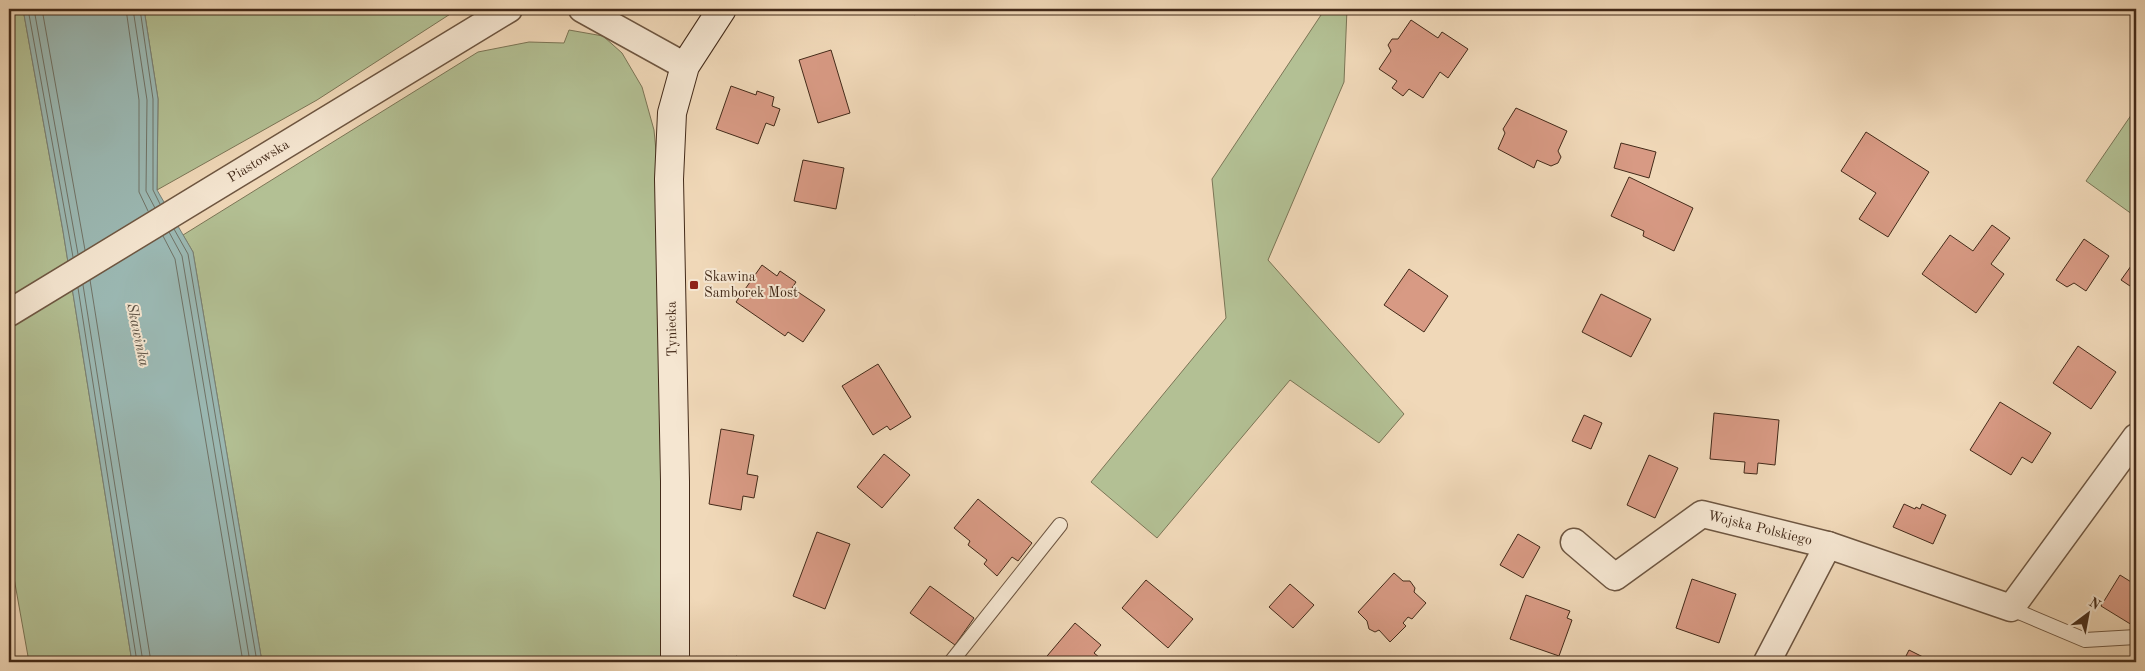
<svg xmlns="http://www.w3.org/2000/svg" width="2145" height="671" font-family="'Old Standard TT',serif">
<style>
.green{fill:#b3c094;stroke:#7b7556}
.water{fill:#9bb9b4;stroke:#788076}
.lines{fill:none;stroke-linecap:round;stroke-linejoin:round}
.shore{stroke:#6f7266;stroke-width:1}
.building{fill:#d89a84;stroke:#432a19}
.lane-casing{stroke:#6e5641;stroke-width:16}
.street-casing{stroke:#6e5641;stroke-width:29}
.secondary-casing{stroke:#432a19;stroke-width:30}
.lane{stroke:#f5e6d1;stroke-width:14}
.street{stroke:#f5e6d1;stroke-width:26}
.secondary{stroke:#f5e6d1;stroke-width:28}
.poi-dot{fill:#8f2418;stroke:#f5e6d1;stroke-width:2}
.labels{text-anchor:middle;dominant-baseline:central;stroke-width:4;stroke-linejoin:round;paint-order:stroke}
.street-label{font-size:14px;fill:#432a19;stroke:#f5e6d1}
.poi-label{font-size:14px;fill:#432a19;stroke:#f5e6d1;text-anchor:start}
.water-label{font-size:15px;font-style:italic;fill:#594e40;stroke:#f5e6d1}
</style>
<rect width="100%" height="100%" fill="#f0d8b8"/>
<filter id="stains"><feTurbulence type="fractalNoise" baseFrequency=".004" numOctaves="4"/><feColorMatrix values="0 0 0 0 .2 0 0 0 0 .09 0 0 0 0 .02 0 0 0 .5 -.17"/></filter>
<radialGradient id="worn" r=".72"><stop offset=".6" stop-color="#630" stop-opacity="0"/><stop offset="1" stop-color="#630" stop-opacity=".3"/></radialGradient>
<path class="green" d="M9,9H23L63,231L132,662H29L9,550Z
M144,9H458L317,100L157,190L158,99Z
M1325,9H1347L1344,82L1268,260L1404,414L1379,443L1290,380L1157,538L1091,482L1226,318L1212,179Z
M569,30L603,36L622,53L642,87L654,130L660,192L663,662H262L193,252L183,235L478,52L529,42L564,43Z
M2136,108V217L2086,181Z"/>
<path class="water" d="M23,9H144L158,99L157,190L193,252L262,662H132L63,231Z"/>
<g class="lines">
<path class="shore" d="M28,9L73,257
M34,9L78,254
M42,9L85,250
M126,9L139,100V192L148,211
M133,9L147,100L146,191L155,208
M140,9L153,99V190L160,204
M174,229L188,254L257,662
M169,232L182,256L250,662
M163,236L175,259L243,662
M90,280L151,662
M83,285L143,662
M78,288L137,662"/>
</g>
<path class="building" d="M907,9H919L915,15Z
M1411,20L1438,38L1442,32L1468,49L1448,78L1440,72L1423,98L1409,89L1403,96L1392,88L1397,81L1379,69L1391,51L1388,45L1392,39H1398Z
M831,50L850,113L818,123L799,60Z
M731,86L756,95L757,91L774,97L772,106L780,109L774,126L766,123L758,144L716,129Z
M1516,108L1567,131L1558,151L1561,157L1558,163L1551,166L1537,160L1534,168L1498,149L1505,133L1503,129Z
M1866,132L1929,172L1888,237L1859,219L1876,193L1841,171Z
M1621,143L1656,152L1649,178L1614,168Z
M803,160L844,168L836,209L794,201Z
M1629,177L1693,208L1674,251L1643,236L1644,231L1611,216Z
M1992,225L2010,238L1991,264L2004,274L1976,313L1922,274L1950,235L1973,251Z
M2084,239L2109,256L2086,291L2074,283L2067,287L2056,280Z
M2136,259V290L2121,280Z
M762,265L777,276L780,271L796,282L792,288L825,310L803,342L788,332L785,336L736,302Z
M1409,269L1448,296L1424,332L1384,305Z
M1601,294L1651,319L1631,357L1582,332Z
M2078,346L2116,372L2091,409L2053,383Z
M878,364L911,417L890,430L887,426L873,435L842,386Z
M2000,402L2051,433L2032,463L2022,457L2011,475L1970,450Z
M1714,413L1779,420L1775,465L1758,463L1757,474L1744,473L1745,462L1710,459Z
M1584,415L1602,423L1591,449L1572,441Z
M721,429L754,435L747,474L758,476L754,498L743,496L741,510L709,504Z
M884,454L910,475L882,508L857,487Z
M1649,455L1678,468L1655,518L1627,505Z
M978,499L1032,543L1018,561L1012,557L997,576L984,564L987,560L968,545L970,541L954,528Z
M1904,504L1915,509L1916,507L1920,509L1922,504L1946,515L1933,544L1893,527Z
M817,532L850,544L825,609L793,596Z
M1518,534L1540,547L1523,578L1500,565Z
M1394,573L1403,581H1410L1415,588L1414,592L1426,603L1412,619L1408,617L1403,623L1406,626L1390,642L1379,630L1375,632L1369,629L1367,621L1358,612Z
M2120,575L2136,585V618L2132,625L2101,606Z
M1692,579L1736,594L1719,643L1676,628Z
M1146,580L1193,619L1168,648L1122,608Z
M1290,584L1314,605L1293,628L1269,607Z
M930,586L974,618L955,645L910,613Z
M1526,595L1570,611L1567,618L1572,620L1559,656L1510,639Z
M1075,623L1101,645L1094,653L1105,662H1042Z
M1909,650L1933,662H1903Z
M736,656L748,662H733Z"/>
<g class="lines">
<defs>
<path id="lane" d="M2007,607L2085,640L2136,637
M951,662L1060,525"/>
<g id="street">
<path d="M582,9L685,66"/>
<path id="s1" d="M9,313L509,9"/>
<path id="s2" d="M1574,542L1615,577L1702,514L1828,545"/>
<path d="M1767,662L1828,545L2011,608L2136,437"/>
</g>
<path id="secondary" d="M675,662V481L669,179L672,113L685,66L722,9"/>
</defs>
<use href="#lane" class="lane-casing"/>
<use href="#street" class="street-casing"/>
<use href="#secondary" class="secondary-casing"/>
<use href="#lane" class="lane"/>
<use href="#street" class="street"/>
<use href="#secondary" class="secondary"/>
</g>
<rect class="poi-dot" x="689" y="280" width="10" height="10" rx="2.5"/>
<g class="labels">
<g class="street-label">
<text stroke="none"><textPath href="#s1" startOffset="292">Piastowska</textPath></text>
<text transform="translate(672 329) rotate(-91)">Tyniecka</text>
<text stroke="none"><textPath href="#s2" startOffset="221">Wojska Polskiego</textPath></text>
</g>
<g class="poi-label">
<text x="704" y="277">Skawina<tspan x="704" dy="16">Samborek Most</tspan></text>
</g>
<g class="water-label">
<text transform="translate(137 335) rotate(78)">Skawinka</text>
</g>
</g>
<rect width="2145" height="671" fill="none" stroke="#f0d8b8" stroke-width="30"/>
<rect x="10" y="10" width="2125" height="651" fill="none" stroke="#432a19" stroke-width="2.5"/>
<rect x="15" y="15" width="2115" height="641" fill="none" stroke="#432a19"/>
<g transform="translate(2088 614) rotate(32)" stroke="#f5e6d1" stroke-width="4" paint-order="stroke">
<path d="M0-4L9 19L0 12L-9 19Z" fill="#432a19"/>
<text y="-8" font-size="14" font-weight="bold" text-anchor="middle" fill="#432a19">N</text>
</g>
<rect width="100%" height="100%" filter="url(#stains)"/>
<rect width="100%" height="100%" fill="url(#worn)"/>
</svg>
